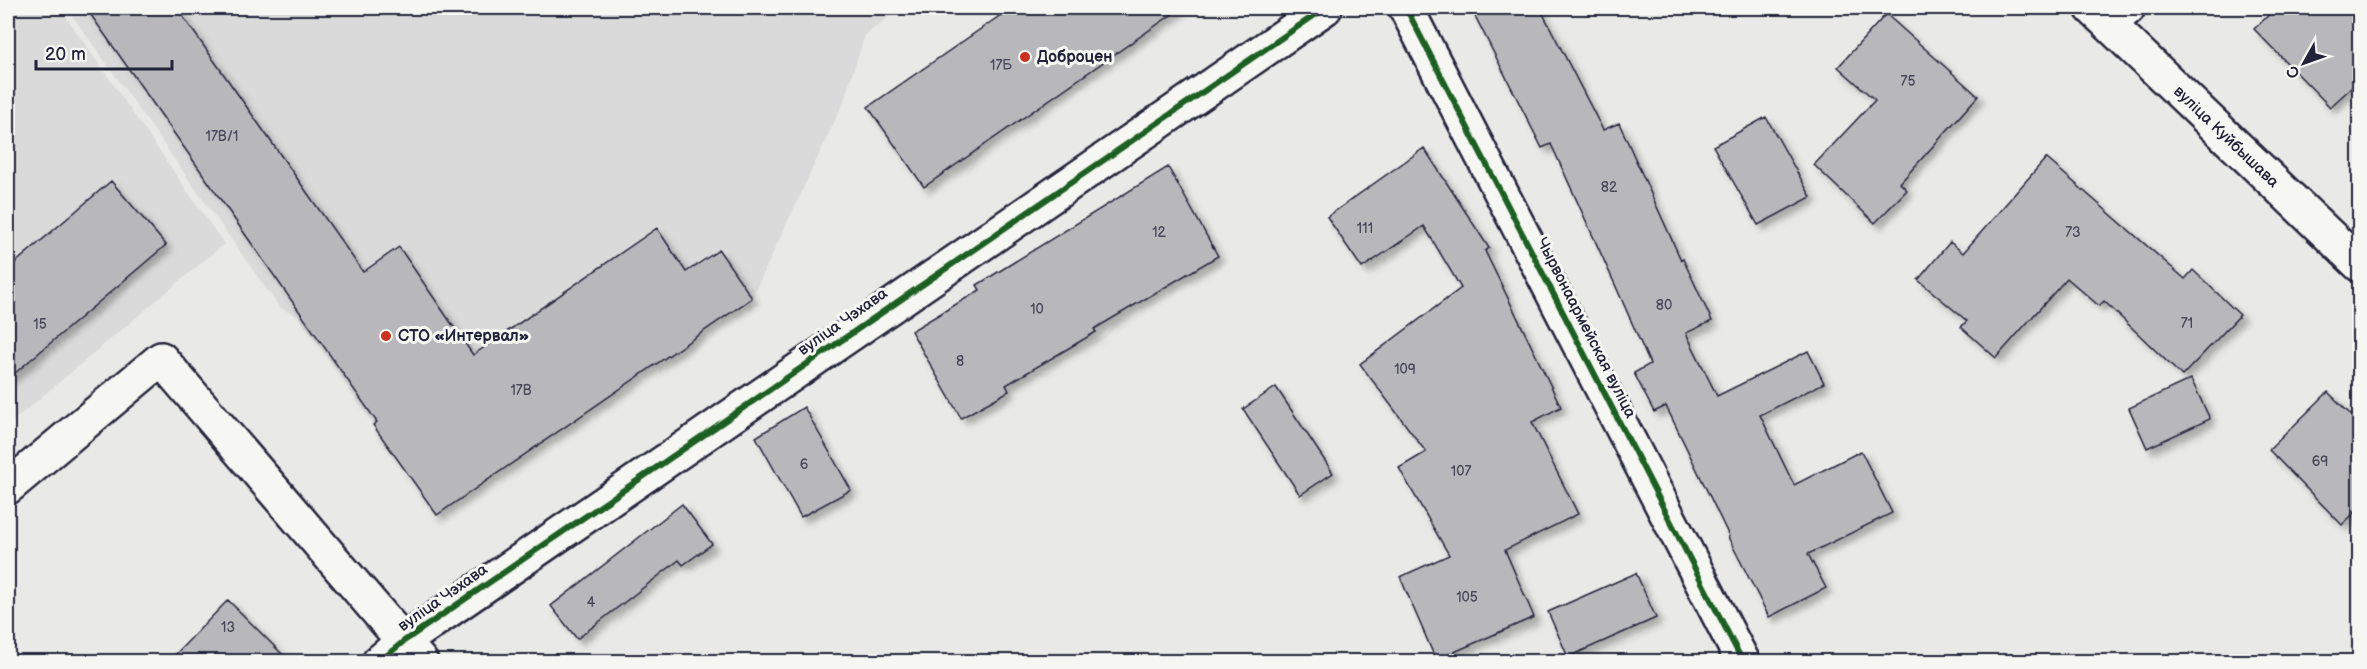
<svg xmlns="http://www.w3.org/2000/svg" width="2367" height="669" font-family="'Balsamiq Sans',sans-serif">
<style>
.built{fill:#dadada}
.building{fill:#b8b8bc;stroke:#22223b;stroke-width:1.5;filter:url(#shadow)}
.lines{fill:none;stroke-linecap:round;stroke-linejoin:round}
.minor-casing{stroke:#22223b;stroke-width:38}
.major-casing{stroke:#22223b;stroke-width:38}
.minor{stroke:#f6f6f2;stroke-width:33}
.major{stroke:#f6f6f2;stroke-width:33}
.cycleway-casing{stroke:#f6f6f2;stroke-width:10}
.cycleway{stroke:#1b5e20;stroke-width:6}
.poi-dot{fill:#c8321e;stroke:#f6f6f2;stroke-width:2}
.labels{text-anchor:middle;dominant-baseline:central;stroke-width:6;stroke-linejoin:round;paint-order:stroke}
.number-label{font-size:14px;fill:#48485b}
.poi-label{font-size:16px;font-weight:bold;fill:#22223b;stroke:#f6f6f2;text-anchor:start}
.street-label{font-size:16px;fill:#22223b;stroke:#f6f6f2}
</style>
<defs>
<filter id="shadow"><feDropShadow dx="5.5" dy="5.5" stdDeviation="3" flood-color="#0004"/></filter>
</defs>
<rect width="100%" height="100%" fill="#e9e9e7"/>
<filter id="ink" filterUnits="userSpaceOnUse"><feTurbulence type="fractalNoise" baseFrequency=".0167" numOctaves="2"/><feDisplacementMap in="SourceGraphic" scale="12" xChannelSelector="R" yChannelSelector="G"/><feConvolveMatrix kernelMatrix="1 2 1 2 8 2 1 2 1" color-interpolation-filters="sRGB"/></filter>
<g filter="url(#ink)">
<path class="built" d="M8,8H60L224,244L8,425Z
M67,8H901L865,35L843,103L752,298L437,515L298,316L280,308Z"/>
<path class="building" d="M86,8H177L363,272L399,247L473,355L657,228L686,272L719,250L752,298L437,515L373,425L377,422Z
M1011,8H1181L924,187L868,107Z
M1471,8H1540L1603,130L1619,123L1681,260L1683,259L1712,321L1686,333L1717,396L1808,351L1824,383L1760,415L1794,485L1861,451L1892,513L1808,554L1826,588L1769,617L1728,537L1729,536L1666,406L1654,412L1634,373L1650,364L1617,289L1551,144L1542,148Z
M2276,8H2360V80L2330,107L2254,29Z
M1886,14L1978,96L1900,183L1907,190L1875,223L1814,165L1875,100L1838,67Z
M1766,117L1811,197L1758,225L1713,146Z
M1424,148L1489,248L1485,251L1561,407L1532,422L1578,514L1505,550L1534,617L1436,660L1400,577L1449,555L1399,468L1426,452L1360,364L1461,288L1424,226L1362,268L1327,217Z
M2046,158L2185,279L2193,270L2240,315L2182,376L2104,301L2099,306L2067,278L1996,358L1961,327L1967,321L1918,280L1950,242L1963,253Z
M1168,167L1218,256L1094,329L1096,332L1006,385L1009,391L961,418L911,331L980,290L977,285Z
M111,181L166,245L8,379V269Z
M2191,379L2210,419L2147,448L2129,408Z
M1276,387L1333,473L1300,495L1243,409Z
M2328,392L2360,424V507L2342,525L2269,450Z
M804,407L851,490L801,517L756,437Z
M682,504L712,544L683,565L679,560L577,639L551,606Z
M1636,573L1656,618L1568,657L1548,612Z
M228,600L290,662H168Z"/>
<g class="lines">
<defs>
<path id="minor" d="M1406,8L1743,662
M2109,24L2128,8
M8,487L161,359L421,662
M379,662L404,641L1325,8"/>
<g id="major">
<path id="s1" d="M2092,8L2360,265"/>
</g>
</defs>
<use href="#minor" class="minor-casing"/>
<use href="#major" class="major-casing"/>
<use href="#minor" class="minor"/>
<use href="#major" class="major"/>
<defs>
<path id="cycleway" d="M1406,8L1743,662
M379,662L404,641L1325,8"/>
</defs>
<use href="#cycleway" class="cycleway-casing"/>
<use href="#cycleway" class="cycleway"/>
</g>
</g>
<g class="poi-dot">
<circle cx="1025" cy="57" r="6"/>
<circle cx="386" cy="336" r="6"/>
</g>
<g class="labels">
<g class="number-label">
<text x="1001" y="65">17Б</text>
<text x="1908" y="81">75</text>
<text x="222" y="136">17В/1</text>
<text x="1609" y="187">82</text>
<text x="1365" y="228">111</text>
<text x="1159" y="232">12</text>
<text x="2073" y="232">73</text>
<text x="1664" y="305">80</text>
<text x="1037" y="309">10</text>
<text x="2187" y="323">71</text>
<text x="40" y="324">15</text>
<text x="960" y="361">8</text>
<text x="1405" y="369">109</text>
<text x="521" y="390">17В</text>
<text x="2320" y="461">69</text>
<text x="804" y="464">6</text>
<text x="1461" y="471">107</text>
<text x="1467" y="597">105</text>
<text x="591" y="602">4</text>
<text x="228" y="627">13</text>
</g>
<g class="poi-label">
<text x="1037" y="57">Доброцен</text>
<text x="398" y="336">СТО «Интервал»</text>
</g>
<g class="street-label">
<text stroke="none"><textPath href="#s1" startOffset="186">вуліца Куйбышава</textPath></text>
<text transform="translate(843 322) rotate(-35)">вуліца Чэхава</text>
<text transform="translate(1586 328) rotate(63)">Чырвонаармейская вуліца</text>
<text transform="translate(443 598) rotate(-35)">вуліца Чэхава</text>
</g>
</g>
<rect width="2367" height="669" fill="none" stroke="#f6f6f2" stroke-width="30"/>
<rect x="15" y="15" width="2337" height="639" fill="none" stroke="#22223b" stroke-width="2" filter="url(#ink)"/>
<g transform="translate(2304 63) rotate(230)" stroke="#f6f6f2" stroke-width="4.5" paint-order="stroke">
<path d="M0-4.5L10 22L0 15L-10 22Z" fill="#22223b"/>
<text y="-9" font-size="16" font-weight="bold" text-anchor="middle" fill="#22223b">С</text>
</g>
<path d="M36 60v9h136v-9" fill="none" stroke="#22223b" stroke-width="3"/>
<text x="45" y="60" font-size="18" fill="#22223b" stroke="#f6f6f2" stroke-width="4.5" paint-order="stroke">20 m</text>
</svg>
